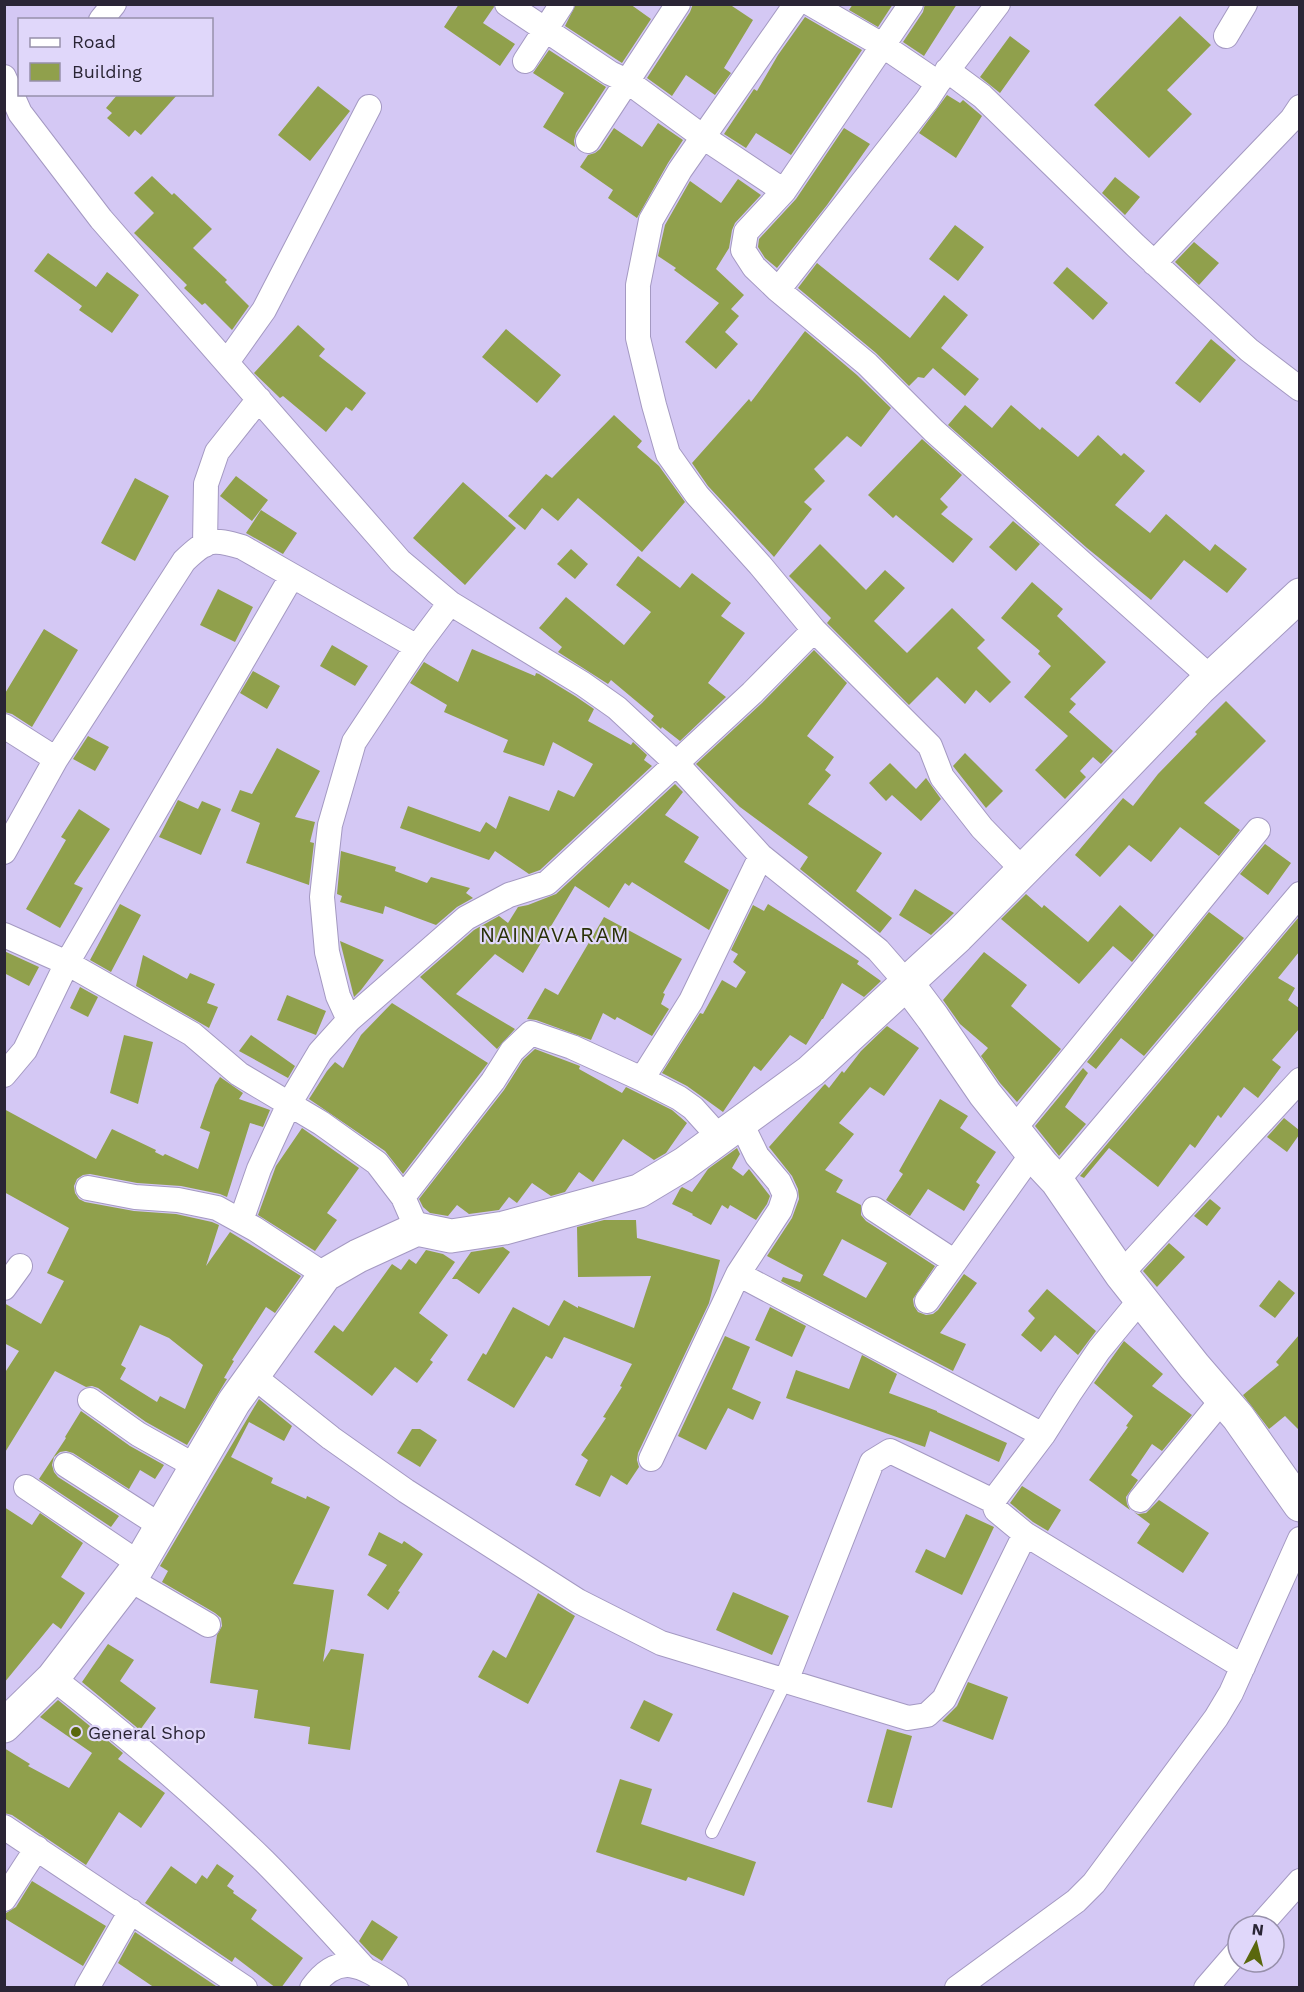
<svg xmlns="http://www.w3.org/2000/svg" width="1304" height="1992" font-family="'Work Sans',sans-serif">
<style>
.building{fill:#90a04c;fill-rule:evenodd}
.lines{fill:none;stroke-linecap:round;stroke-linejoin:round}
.lane-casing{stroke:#a499c2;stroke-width:14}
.street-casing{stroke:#a499c2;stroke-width:26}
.secondary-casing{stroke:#a499c2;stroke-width:35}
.lane{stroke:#fff;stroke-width:12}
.street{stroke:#fff;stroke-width:24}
.secondary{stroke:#fff;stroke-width:33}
.poi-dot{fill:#5a670d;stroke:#e0d7fa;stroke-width:2}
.labels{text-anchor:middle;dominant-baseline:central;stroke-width:4.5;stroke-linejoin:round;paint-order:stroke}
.poi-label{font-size:18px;fill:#2a2535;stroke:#e0d7fa;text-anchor:start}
.quarter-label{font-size:21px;letter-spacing:1.5px;fill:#293007;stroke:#e0d7fa}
</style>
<rect width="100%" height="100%" fill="#d4c8f4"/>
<path class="building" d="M459,4H493L494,7L483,23L515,44L500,66L444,27Z
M576,4H630L651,19L622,63L565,26Z
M693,4H729L753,20L724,68L731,73L715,95L686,75L672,96L647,78L690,12Z
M853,4H893L878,27L849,10Z
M925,4H957L924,56L903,42L923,12Z
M1180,16L1211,45L1167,90L1192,114L1149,158L1094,105Z
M805,17L862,50L791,155L756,133L746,148L724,134L754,89L757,91L778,55Z
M1010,36L1030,51L1000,93L980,77Z
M549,50L606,87L576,133L574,141L575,147L543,127L564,93L533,73Z
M318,86L350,111L310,161L278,135Z
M118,94H178L141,135L135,130L129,137L107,118L112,113L106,108Z
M947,95L960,103L963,100L982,116L956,158L919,133Z
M658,123L683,140L668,163L637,218L608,198L613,190L580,167L588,155L595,153L600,149L614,128L642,147Z
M844,128L870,144L827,205L777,268L765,258L758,247L759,239L796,199Z
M152,176L172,195L174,193L212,229L193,248L227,280L225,282L249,306L232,330L205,303L202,305L184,288L187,285L134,233L154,213L134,193Z
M1115,177L1140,197L1125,215L1102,193Z
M738,179L761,195L735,223L732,230L729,248L716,269L744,295L731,309L739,316L725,332L738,344L716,369L685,342L719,303L674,270L676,268L658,256L665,225L690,181L721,203Z
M955,225L984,247L958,281L929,259Z
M1194,242L1219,263L1199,285L1175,262Z
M48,253L96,287L107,272L139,295L112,333L79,310L82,306L34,271Z
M817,263L910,338L944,295L968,315L941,348L979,379L965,396L933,368L924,378L918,377L909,386L876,353L798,288Z
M1067,267L1108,303L1093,320L1053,283Z
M298,325L325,349L319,356L366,393L352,411L346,407L326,432L283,396L280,398L254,373Z
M506,329L561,375L537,403L482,357Z
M805,331L857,375L891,408L861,447L847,436L814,469L825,481L804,502L812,509L774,557L708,486L692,463L749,399L751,402Z
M1211,339L1236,360L1200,403L1175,383Z
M965,405L992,428L1011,405L1040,430L1042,427L1078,457L1098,435L1121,456L1124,453L1145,471L1115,505L1150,533L1166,514L1210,551L1215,544L1247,569L1227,593L1184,560L1151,600L1087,548L948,425Z
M614,415L642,441L637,447L659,466L685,502L642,552L578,498L558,521L542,508L525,530L508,516L546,474L552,478Z
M922,439L962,475L940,499L948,507L941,514L973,539L953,563L896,515L893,518L868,495Z
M236,476L268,500L252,521L220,496Z
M135,478L169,496L135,561L101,543Z
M463,482L516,528L465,585L413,538Z
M261,510L297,533L283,554L246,533Z
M1013,521L1040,544L1016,571L989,547Z
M820,544L866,590L885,570L905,588L874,621L907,653L952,608L985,640L977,648L1011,682L990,703L976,690L965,704L937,677L909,705L827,623L831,618L789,576Z
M571,549L588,564L575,579L557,564Z
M638,556L680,588L692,573L731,603L721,616L745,633L708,683L726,697L680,741L662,727L661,729L651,720L654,716L611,680L608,684L558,652L562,647L539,628L566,597L624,645L651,612L616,585Z
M1032,582L1063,609L1057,616L1106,662L1070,699L1076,704L1069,712L1113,751L1101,764L1093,757L1080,771L1086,777L1065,799L1035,770L1068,736L1024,697L1051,666L1038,654L1040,651L1001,618Z
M218,589L253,607L235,642L200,625Z
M44,629L78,650L32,727L12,714L4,712V695Z
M332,645L368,666L355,686L320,666Z
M472,649L535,676L536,673L539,674L575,696L594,709L588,721L631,745L633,742L647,755L644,760L652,766L540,870L529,874L495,851L489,860L400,828L408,806L480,832L486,822L496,829L509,796L549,811L558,790L574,797L593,764L553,742L544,766L503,752L508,740L444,712L447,705L410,683L424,662L458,682Z
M814,650L847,683L807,736L834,757L825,770L831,775L808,804L882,853L856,891L892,918L880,933L800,869L808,857L740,807L696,764L762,703Z
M253,671L280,686L267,709L240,693Z
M1226,701L1266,741L1204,803L1240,830L1219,856L1180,827L1151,862L1129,845L1100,877L1075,855L1123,798L1133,806L1158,774L1197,734L1195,732Z
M88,736L109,747L95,771L73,759Z
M277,748L320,771L295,817L315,822L310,842L314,843L309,885L246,863L260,823L231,811L240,790L252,794Z
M965,753L1003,791L986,808L953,766Z
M890,763L916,789L926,778L941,799L921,821L892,795L886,801L869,783Z
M675,784L683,792L665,815L699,837L684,862L729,890L709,930L632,882L629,886L625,883L609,908L575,886L523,973L495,954L456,994L515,1029L497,1049L420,977L474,930L499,916L508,923L518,907L528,905L556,894Z
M178,800L198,809L202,801L221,809L201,855L159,837Z
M79,809L110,829L74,884L83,888L60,928L26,909L66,840L61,837Z
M1265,844L1291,863L1268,895L1240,874Z
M341,851L396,867L395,871L427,883L431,877L470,888L466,893L473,898L457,907L436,925L385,906L383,914L340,902L342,896L337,894Z
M915,889L954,913L931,935L899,915Z
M1026,894L1042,908L1044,905L1088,942L1120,905L1154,935L1132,962L1113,946L1079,984L1001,919Z
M120,904L141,915L111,972L90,960Z
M768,904L859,961L857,964L881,981L864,997L842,983L823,1019H822L806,1045L790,1035L761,1071L754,1066L723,1112L687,1086L662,1073L700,1013L703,1014L722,980L736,988L746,972L733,962L738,954L731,950L753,905L764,911Z
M1209,912L1244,938L1144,1056L1121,1038L1096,1069L1087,1062Z
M604,917L682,959L663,993L665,994L661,1004L669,1009L652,1036L617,1017L615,1020L603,1013L591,1040L536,1020L527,1019L545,988L558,995Z
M1299,917V952L1278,978L1295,988L1288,1000L1299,1008V1029L1272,1060L1281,1067L1258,1098L1244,1087L1221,1118L1218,1115L1195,1148L1190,1144L1158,1187L1109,1148L1084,1178L1080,1176Z
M340,941L384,960L361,990L354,997Z
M4,951L39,967L29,986L4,973Z
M984,952L1027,985L1011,1006L1061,1049L1017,1102L1000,1083L981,1056L988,1048L960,1024L943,1000Z
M143,955L187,979L190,973L215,984L207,1003L218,1007L209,1028L136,986Z
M80,987L98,997L88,1017L70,1008Z
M287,995L326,1011L316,1035L277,1020Z
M392,1003L488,1063L403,1174L385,1151L309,1099L327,1071L335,1062L343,1068L361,1035Z
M887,1026L919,1048L884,1096L870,1087L839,1123L854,1134L825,1170L843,1180L836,1192L861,1205V1215L866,1221L935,1266L913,1299L914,1306L918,1312L926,1315L933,1314L938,1310L964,1274L977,1283L940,1333L966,1344L953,1371L781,1281L783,1277L800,1282L803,1275L767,1256L792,1218L799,1199L798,1189L792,1176L769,1147L823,1086L825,1084L829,1088L842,1071L844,1073L861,1051ZM842,1239L887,1263L866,1298L823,1275Z
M124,1035L153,1042L138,1104L110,1093Z
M251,1035L295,1066L288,1078L239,1051Z
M535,1049L580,1066L579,1069L622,1093L626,1087L672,1110L687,1123L666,1153L654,1160L623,1139L593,1182L579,1172L565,1192L551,1196L532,1183L517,1203L509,1197L499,1210L469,1214L457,1205L448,1216L430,1213L423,1207L419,1199L504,1090L523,1060Z
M1083,1068L1088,1073L1065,1107L1086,1124L1059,1156L1035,1126Z
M220,1077L243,1093L239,1099L270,1110L263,1127L250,1123L227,1197L220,1194L181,1186L137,1183L90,1174L83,1175L77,1179L74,1186L75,1193L79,1199L85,1202L134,1211L176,1214L212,1222L219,1225L206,1266L230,1232L301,1276L275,1313L266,1307L232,1360L234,1361L224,1378L227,1379L187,1445L146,1422L98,1388L92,1386L86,1387L55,1371L4,1454V1374L19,1351L4,1343V1303L41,1324L64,1281L47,1273L69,1228L4,1192V1109L96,1159L112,1129L156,1150L155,1152L163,1156L165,1154L198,1169L210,1132L200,1128L215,1085ZM140,1325L169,1338L203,1365L185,1409L160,1396L157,1402L120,1379L126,1368L121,1365Z
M940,1099L968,1116L960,1128L996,1152L976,1182L980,1185L964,1211L928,1189L910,1216L886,1200L903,1174L899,1171Z
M1284,1118L1299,1130V1135L1287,1152L1267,1137Z
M302,1128L359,1168L327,1213L337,1220L315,1251L258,1215L276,1166Z
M737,1148L740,1154L732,1168L743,1176L749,1169L770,1196L767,1204L756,1220L730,1205L728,1209L722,1205L711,1225L692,1215L693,1214L672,1204L680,1189L682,1187L692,1192L708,1169Z
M1210,1199L1221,1208L1207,1226L1194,1216Z
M604,1220H636L637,1238L720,1260L709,1303L638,1453L637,1460L639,1467L627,1485L611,1475L600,1497L575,1485L588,1460L581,1455L606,1418L603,1417L622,1387L620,1386L632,1364L564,1337L552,1359L546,1356L514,1408L467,1380L483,1353L486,1355L513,1307L549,1326L564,1300L578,1308V1306L634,1328L651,1276L578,1277L577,1227Z
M1169,1243L1185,1257L1157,1287L1143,1271Z
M503,1247L510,1252L479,1294L457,1279H452L471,1252Z
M426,1250L443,1254L455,1262L419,1313L448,1335L430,1360L433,1362L417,1383L395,1367L372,1396L314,1352L334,1325L343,1332L392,1264L401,1270L409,1259L416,1264Z
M1279,1280L1295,1293L1275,1318L1259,1306Z
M1047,1289L1096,1331L1078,1355L1055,1335L1041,1352L1021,1335L1035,1318L1028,1311Z
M770,1307L806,1326L792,1357L755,1340Z
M1299,1335V1430L1285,1416L1269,1429L1243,1395L1279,1365L1276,1362Z
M725,1336L750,1347L732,1389L761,1402L753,1420L728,1408L706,1450L678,1436Z
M1124,1341L1163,1374L1152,1386L1192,1415L1162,1451L1152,1444L1131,1475L1138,1480L1126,1497L1127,1504L1130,1510L1089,1480L1128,1427L1126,1426L1133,1416L1094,1383Z
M862,1355L897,1374L889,1393L937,1411V1412L1007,1443L999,1462L930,1431L925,1447L786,1398L796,1370L849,1389Z
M259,1399L292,1426L284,1441L249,1422L231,1457L273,1478L271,1483L306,1499L307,1496L330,1507L293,1584L334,1590L323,1662L331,1649L364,1654L350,1750L308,1744L310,1727L254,1718L258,1690L210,1683L217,1635L222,1626L221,1618L215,1613L162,1582L168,1571L160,1566Z
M81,1411L130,1446L164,1465L155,1479L140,1470L129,1489L73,1453L66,1451L60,1452L54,1457L52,1465L54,1472L58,1477L119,1516L111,1527L39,1479L66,1438L65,1437Z
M412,1429H420L437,1440L420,1467L397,1453Z
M1022,1486L1061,1510L1048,1531L1033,1522L1010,1503Z
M1159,1500L1209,1533L1183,1573L1137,1543L1150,1524L1134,1512L1138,1514L1146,1513Z
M4,1507L32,1525L40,1513L83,1543L61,1577L85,1593L61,1629L53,1623L4,1683Z
M966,1514L994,1527L962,1595L915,1572L926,1549L945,1558Z
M379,1532L402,1544L404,1541L423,1554L398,1591L400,1592L388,1610L367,1595L387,1565L368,1555Z
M733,1592L789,1616L772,1655L716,1630Z
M538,1593L575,1616L528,1704L478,1677L493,1650L506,1658Z
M108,1644L134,1660L120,1681L156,1708L140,1730L82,1682Z
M968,1682L1008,1697L993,1740L942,1721L957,1706Z
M58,1700L123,1753L118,1759L165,1793L141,1828L119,1812L86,1865L12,1815L4,1813V1748L30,1764L28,1766L69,1788L92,1753L40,1717Z
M644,1700L673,1714L659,1742L630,1728Z
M887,1729L912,1736L892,1808L867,1802Z
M620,1779L652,1789L641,1824L756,1862L744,1896L688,1877L686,1881L596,1852Z
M217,1864L234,1876L227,1886L234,1891L233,1893L257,1910L251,1919L303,1958L281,1988H276L235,1957L232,1962L145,1903L171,1866L196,1884L202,1875L207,1879Z
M32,1881L106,1926L83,1966L4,1918L6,1913L16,1907Z
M372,1920L398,1937L382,1961L371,1954L359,1941Z
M135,1932L216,1986L215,1988H155L118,1963Z"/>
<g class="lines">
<defs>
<path id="lane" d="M712,1832L786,1681"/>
<path id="street" d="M507,4L610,73L627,81L703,137L784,191L746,232L743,250L754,267L778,290L867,364L934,431L1211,678
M796,4L680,170L651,220L638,285V338L654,405L668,454L697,495L760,565L814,630L930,746L942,777L982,828L1023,870
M811,4L882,45L938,83
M101,20L114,4
M1226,36L1245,4
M525,61L562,4
M947,70L982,96L1135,245L1249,350L1300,389
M4,77L20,113L101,219L400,561L450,603L583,684L617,708L676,763L761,856L878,950L906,982
M588,141L678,4
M784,191L911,4
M1154,263L1292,119L1300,107
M778,290L927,100L938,83L998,4
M227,362L264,310L369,107
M205,545L206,484L217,452L259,399
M4,726L56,759
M4,852L56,759L184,561C207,539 212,538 242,547L417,647
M4,935L67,963L192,1034L239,1074L321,1123L377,1163L403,1197L417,1229
M349,1020L338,996L327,952L322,897L330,825L354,742L417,647L450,603
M4,1075L25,1050L67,963L292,576
M1014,1129L1258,830
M720,1138L693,1108L679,1098L642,1079L691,1001L761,856
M1057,1181L1300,894
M88,1188L135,1197L178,1200L217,1208L255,1229L325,1275
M403,1197L493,1081L512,1051L531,1033L572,1047L642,1079
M874,1209L955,1262
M238,1219L244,1212L259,1169L289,1104L320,1052L349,1020L466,918L509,895L547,883L752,693L814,630
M738,1274L1043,1435
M1121,1274L1300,1080
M4,1288L20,1266
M927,1301L1032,1154
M253,1376L331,1438L406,1491L578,1601L661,1643L908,1718L927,1715L944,1699L1025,1534
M90,1400L138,1434L195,1466
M651,1459L738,1274L780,1210L785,1195L779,1182L757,1156L741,1123
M66,1465L161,1526
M26,1487L140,1564
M1140,1500L1223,1399
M993,1501L1043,1435L1069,1394L1099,1350L1141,1299
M129,1579L208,1625
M53,1678C126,1735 197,1796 264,1861C298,1895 331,1932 364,1968
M786,1681L872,1462L890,1451L993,1501L996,1510L1025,1534L1243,1667
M4,1827L245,1988
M4,1899L37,1848
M1260,1926L1300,1881
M87,1988L131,1911
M312,1988C340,1949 364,1967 396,1988
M957,1988L1076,1901L1094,1883L1216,1718L1231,1693L1300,1539
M1206,1988L1238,1951"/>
<path id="secondary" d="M906,982L933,1018L985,1094L1042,1165L1057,1181L1121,1274L1194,1366L1238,1417L1300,1505
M4,1726L53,1678L136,1570L234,1402L325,1275L358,1256L417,1229L451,1236L504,1228L639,1191L684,1164L811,1071L958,936L1078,815L1199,689L1300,595"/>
</defs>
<use href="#lane" class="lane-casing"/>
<use href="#street" class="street-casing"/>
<use href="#secondary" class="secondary-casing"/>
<use href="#lane" class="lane"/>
<use href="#street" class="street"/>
<use href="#secondary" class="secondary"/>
</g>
<circle class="poi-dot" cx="76" cy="1732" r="6"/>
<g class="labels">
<g class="poi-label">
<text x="88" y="1732">General Shop</text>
</g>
<g class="quarter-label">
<text x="555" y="934">NAINAVARAM</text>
</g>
</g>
<rect width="1304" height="1992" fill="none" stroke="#2a2535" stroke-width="12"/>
<rect x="18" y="18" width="195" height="78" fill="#e0d7fa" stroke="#9790ab" stroke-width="1.5"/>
<rect x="30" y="38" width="30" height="9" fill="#ffffff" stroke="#9790ab" stroke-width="1.5"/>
<text x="72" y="48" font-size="18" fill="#2a2535">Road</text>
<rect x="30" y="63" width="30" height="18" fill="#90a04c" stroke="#9790ab" stroke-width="1.5"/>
<text x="72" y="78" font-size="18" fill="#2a2535">Building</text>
<g transform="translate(1256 1944) rotate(7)"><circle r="28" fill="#e0d7fa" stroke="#9790ab" stroke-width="1.5"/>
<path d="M0-4.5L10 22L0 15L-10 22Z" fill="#5a670d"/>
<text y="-9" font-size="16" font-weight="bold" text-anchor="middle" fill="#2a2535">N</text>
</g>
</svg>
